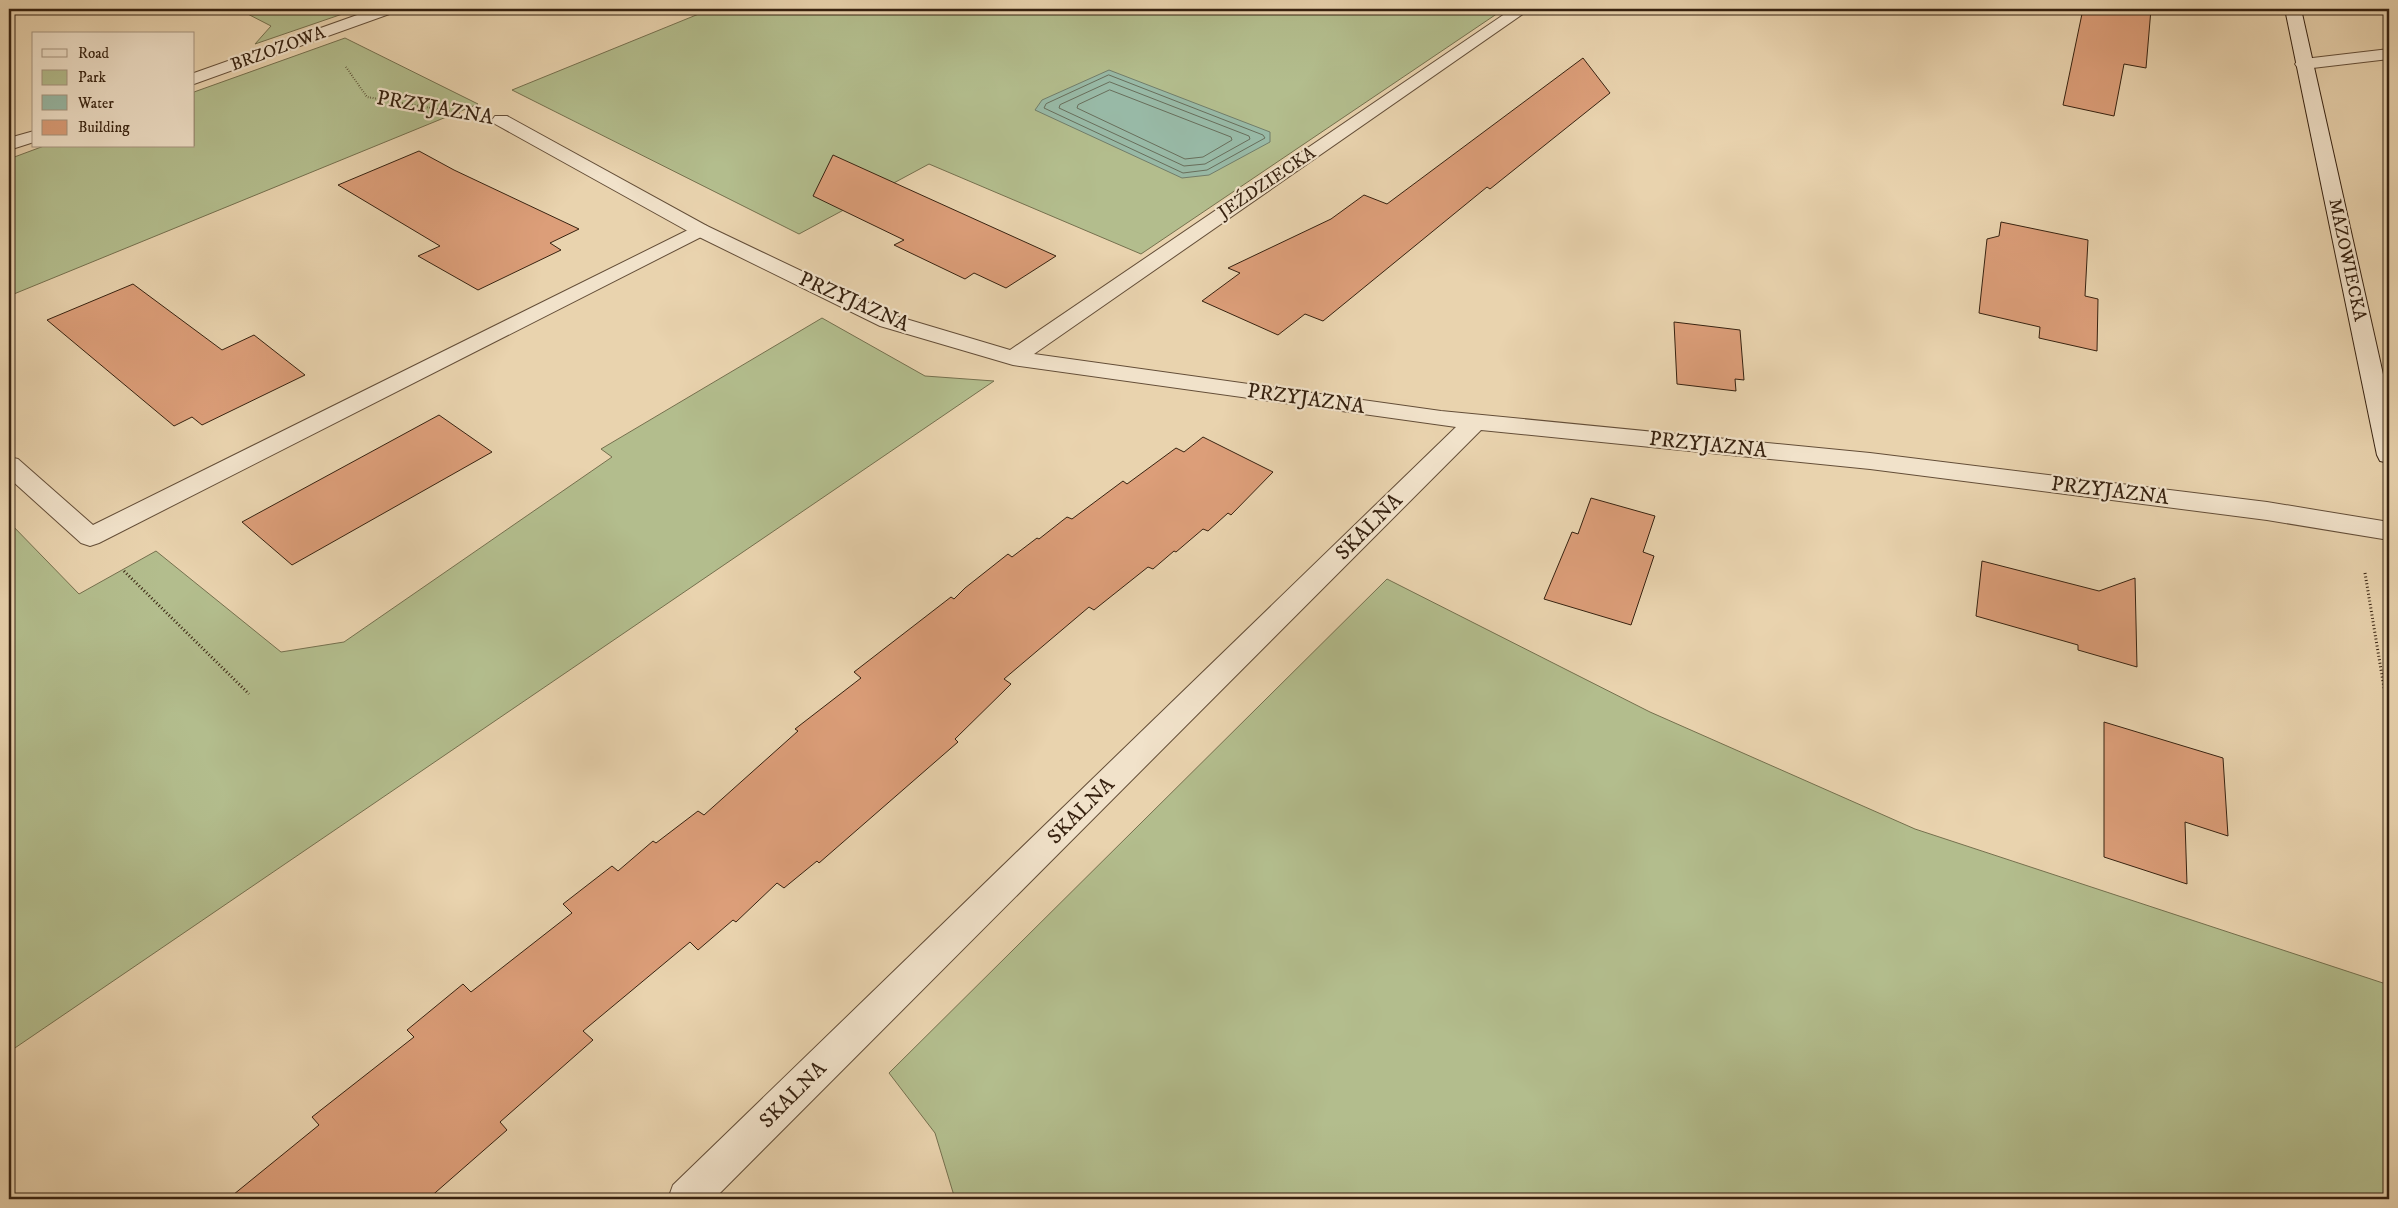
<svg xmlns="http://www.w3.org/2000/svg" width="2398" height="1208" font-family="'IM FELL DW Pica',serif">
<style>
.green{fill:#b3bd8d;stroke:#75704e}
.water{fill:#98b9a6;stroke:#717d6a}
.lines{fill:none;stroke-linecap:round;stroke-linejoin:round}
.shore{stroke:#686e5b;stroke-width:1}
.building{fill:#dc9e79;stroke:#372210}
.lane-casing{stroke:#644e38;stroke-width:2}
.street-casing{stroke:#644e38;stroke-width:2}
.secondary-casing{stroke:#372210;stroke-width:2}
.path-far1{stroke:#372210;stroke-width:2;stroke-dasharray:0.5 2;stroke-linecap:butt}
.path{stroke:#372210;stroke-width:3;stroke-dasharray:1 2.5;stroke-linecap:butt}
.lane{fill:#f1e2ca;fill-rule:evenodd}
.street{fill:#f1e2ca;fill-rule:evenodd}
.secondary{fill:#f1e2ca;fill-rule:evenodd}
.labels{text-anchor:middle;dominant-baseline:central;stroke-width:4.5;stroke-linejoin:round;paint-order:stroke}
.far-street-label{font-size:18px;fill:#372210;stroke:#f1e2ca}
.street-label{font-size:21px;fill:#372210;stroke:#f1e2ca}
</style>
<rect width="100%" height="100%" fill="#e9d3ae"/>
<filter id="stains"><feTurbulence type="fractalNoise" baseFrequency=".004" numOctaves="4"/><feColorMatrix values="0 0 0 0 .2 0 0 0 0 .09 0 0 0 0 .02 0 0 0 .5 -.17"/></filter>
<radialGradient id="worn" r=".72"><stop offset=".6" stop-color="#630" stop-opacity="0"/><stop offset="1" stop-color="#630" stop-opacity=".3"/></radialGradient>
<path class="green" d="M238,9H357L255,44L271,26Z
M711,9H1504L1141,254L929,164L799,234L512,90Z
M345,38L478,104L9,296V159L44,146H194V92Z
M822,318L925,376L994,381L9,1052V522L79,594L156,551L281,652L344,642L612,457L601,449Z
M1387,579L1650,712L1915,829L2389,985V1199H955L935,1133L889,1073Z"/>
<path class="water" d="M1109,70L1270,132V142L1209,175L1182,178L1035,110L1042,100Z"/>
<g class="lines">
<path class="shore" d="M1109,75L1263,135L1265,138L1207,170L1183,173L1044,108L1046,104Z
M1110,82L1249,136L1250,139L1205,164L1184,166L1059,108L1060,105Z
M1110,90L1231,137L1232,140L1203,157L1185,159L1077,108L1078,105Z"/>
</g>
<path class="building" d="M2083,9H2151L2146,68L2124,64L2114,116L2063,105Z
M1583,58L1610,93L1490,189L1487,187L1323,321L1305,314L1278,335L1202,301L1240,273L1228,268L1331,219L1364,195L1387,204Z
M419,151L454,170L579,229L550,243L561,250L478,290L418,256L440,246L338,185Z
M833,155L1056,256L1006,288L974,273L965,279L894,245L904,240L813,196Z
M2001,222L2088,240L2085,296L2098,299L2097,351L2039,338L2040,327L1979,313L1987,239L1999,236Z
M133,284L222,350L254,335L305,375L202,425L192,417L174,426L47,320Z
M1674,322L1740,330L1744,380L1735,379L1736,391L1677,384Z
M439,415L492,452L292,565L242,522Z
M1203,437L1273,472L1231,515L1228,513L1208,531L1203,529L1176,552L1174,551L1153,569L1148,567L1094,610L1089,607L1004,679L1011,684L955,739L958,742L819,863L817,861L784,888L777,883L736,922L733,920L698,950L690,942L583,1031L593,1040L500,1122L507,1130L428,1199H228L319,1125L312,1117L414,1037L407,1030L463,984L471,992L572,913L563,904L612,866L618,871L653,841L656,843L698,811L704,815L798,731L795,729L861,678L854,672L951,597L954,599L965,588L1008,554L1012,557L1037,538L1039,539L1067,517L1072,519L1123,481L1127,484L1176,448L1184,452Z
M1591,498L1655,516L1643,552L1654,556L1631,625L1544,599L1572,532L1578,534Z
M1982,561L2099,591L2135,578L2137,667L2078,650V645L1976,616Z
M2104,722L2223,758L2228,836L2185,822L2187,884L2104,857Z"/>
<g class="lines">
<defs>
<path id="lane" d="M700,224L707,226L710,230L707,234L99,543L90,546L81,543L9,478V457L18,459L93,525Z"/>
<path id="street" d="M374,9H397L395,12L194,84V73Z
M1512,9H1530L1034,354L1441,411L1870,453L2267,502L2389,522V540L2267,520L1870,469L1481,430L714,1199H668L673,1185L1456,427L1013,365L880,326L693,234L495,124L492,120L495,116H507L707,226L896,316L1010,350Z
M2389,49V59L2304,69L2298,68L2295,64L2298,60L2304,59Z
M34,131V142L9,150V138Z"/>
<path id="secondary" d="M2285,9H2301L2389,401V463L2380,461L2377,455Z"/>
</defs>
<use href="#lane" class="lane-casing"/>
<use href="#street" class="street-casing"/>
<use href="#secondary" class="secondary-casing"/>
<path class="path-far1" d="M346,67L367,97L460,113"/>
<path class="path" d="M124,571L249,694
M2365,573L2389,718"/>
<use href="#lane" class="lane"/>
<use href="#street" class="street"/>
<use href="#secondary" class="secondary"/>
</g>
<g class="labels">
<g class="far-street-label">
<text transform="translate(278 49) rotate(-20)">BRZOZOWA</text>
<text transform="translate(1267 183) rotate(-34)">JEŹDZIECKA</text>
<text transform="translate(2347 260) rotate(78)">MAZOWIECKA</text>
</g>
<g class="street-label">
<text transform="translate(435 108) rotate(10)">PRZYJAZNA</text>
<text transform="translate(854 302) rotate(24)">PRZYJAZNA</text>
<text transform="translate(1306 399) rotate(8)">PRZYJAZNA</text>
<text transform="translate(1708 445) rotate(6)">PRZYJAZNA</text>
<text transform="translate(2110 491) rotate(7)">PRZYJAZNA</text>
<text transform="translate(1369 527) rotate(-45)">SKALNA</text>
<text transform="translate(1081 811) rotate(-45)">SKALNA</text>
<text transform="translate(793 1095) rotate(-45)">SKALNA</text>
</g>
</g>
<rect width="2398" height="1208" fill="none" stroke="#e9d3ae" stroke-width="30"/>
<rect x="10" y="10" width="2378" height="1188" fill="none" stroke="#372210" stroke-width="2.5"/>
<rect x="15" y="15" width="2368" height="1178" fill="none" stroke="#372210"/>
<rect x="32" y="32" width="162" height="115" fill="#f1e2ca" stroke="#a79580"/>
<rect x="42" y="49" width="25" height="8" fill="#f1e2ca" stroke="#a79580"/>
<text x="78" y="58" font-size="15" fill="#372210">Road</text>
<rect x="42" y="70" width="25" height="15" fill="#b3bd8d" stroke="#a79580"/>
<text x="78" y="82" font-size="15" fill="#372210">Park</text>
<rect x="42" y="95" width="25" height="15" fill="#98b9a6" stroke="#a79580"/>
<text x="78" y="108" font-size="15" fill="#372210">Water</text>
<rect x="42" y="120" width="25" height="15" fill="#dc9e79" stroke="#a79580"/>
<text x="78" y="132" font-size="15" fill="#372210">Building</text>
<rect width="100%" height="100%" filter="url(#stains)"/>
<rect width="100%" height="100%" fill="url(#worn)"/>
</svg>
